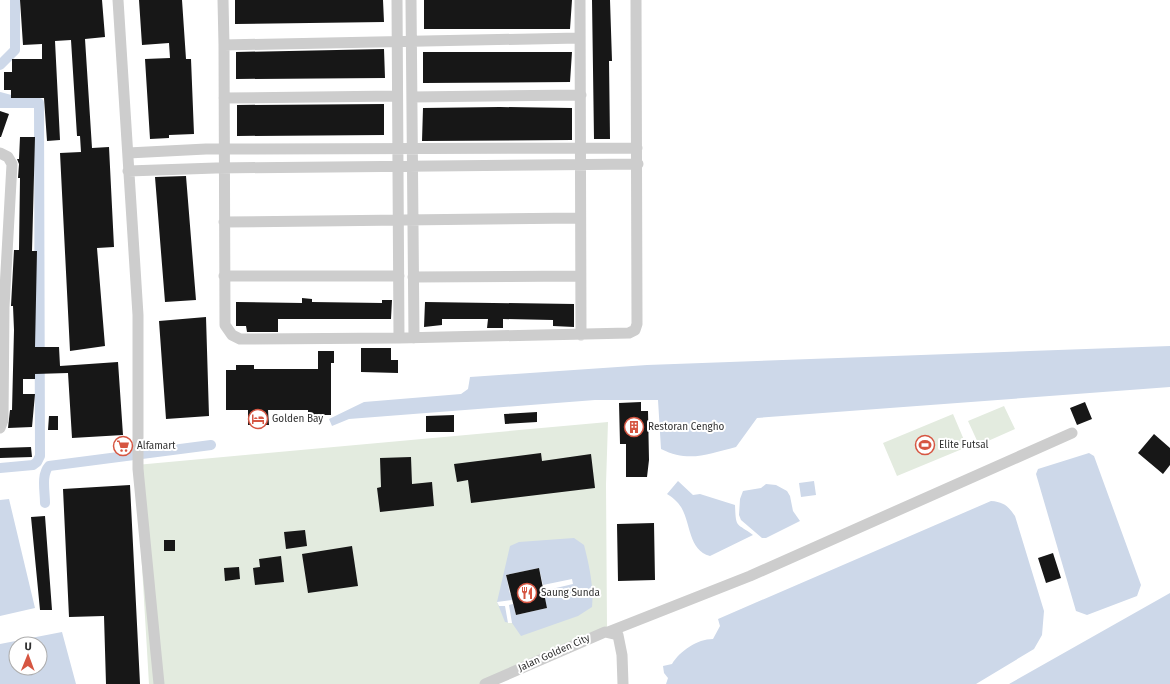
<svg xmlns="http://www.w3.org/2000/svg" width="1170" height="684" font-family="'Fira Sans',sans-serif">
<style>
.green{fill:#e3ebdf}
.water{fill:#cdd8e9;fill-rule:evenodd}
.pier{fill:#fff}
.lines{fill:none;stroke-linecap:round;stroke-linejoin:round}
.canal{stroke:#cdd8e9;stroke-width:10}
.building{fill:#171717}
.street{stroke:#cdcdcd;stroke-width:11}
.labels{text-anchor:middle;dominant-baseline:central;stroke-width:4;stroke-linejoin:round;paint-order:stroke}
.poi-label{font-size:10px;fill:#303030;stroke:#fff;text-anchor:start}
.street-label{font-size:10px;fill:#303030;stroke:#fff}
</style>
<rect width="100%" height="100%" fill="#fff"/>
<path class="green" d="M1004,406L1015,429L979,445L968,421Z
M953,414L967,447L897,476L883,443Z
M608,422L606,484L607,627L480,684H149L136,465Z"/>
<path class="water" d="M1170,346V387L757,418L736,447C708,454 689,463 661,449L658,400H595L349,419L332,426L329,419L364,402L461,394L468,389L470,377L647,365Z
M1089,453L1094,456L1141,585L1137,596L1087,615L1076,611L1036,474L1038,469Z
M678,481L693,495L700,494L735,505C736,529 736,522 753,535L710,556C688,550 691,523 681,507C678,502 672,497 667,494Z
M814,481L816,495L801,497L799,483Z
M766,484L776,485L787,491L790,496L793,511L800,521L766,538H762L741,520L739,515L740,499L743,491L761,488Z
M9,499L35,608L0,616V500Z
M991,501C1004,502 1008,506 1015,516L1044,611L1042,635L1034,649L976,684H666L668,678L664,673L663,666L672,664C680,651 697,639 713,639L720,626L718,619Z
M574,538L584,545C589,564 594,587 592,607L578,616L521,636L512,623L505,622L497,602L510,546L519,542Z
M1170,593V684H1009Z
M62,632L76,684H0V644ZM16,644H40V668H16Z"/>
<path class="pier" d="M539,568L543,585L572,579L573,584L543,591L547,608L516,615L513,604L509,605L512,623H508L505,606H499L497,602L512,600V597L523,591L510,594L506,575Z"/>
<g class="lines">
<path class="canal" d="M0,65L15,50V0
M0,97L11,100L39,103H0
M0,468L33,465L37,462L40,456L39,103
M45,503C45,491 41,475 49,466L211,445"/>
</g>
<path class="building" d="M20,0H102L105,37L85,39L92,148L109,147L114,247L97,248L105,346L70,351L60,153L81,152L80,136H77L71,40L55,41L60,140L47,141L44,98H11V90H4V72H12V59H42V44L23,45Z
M139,0H182L186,59H191L194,134L169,135V138L150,139L145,59L170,58L169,43L142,45Z
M235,0H383L384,22L235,24Z
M424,0H572L570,29H424Z
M592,0H610L612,61H609L610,139H594Z
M384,49L385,78L236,79V52Z
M423,52H572L570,82L423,83Z
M384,104V135L237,136V105Z
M500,107L572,108V140L422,141L423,108Z
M0,111L9,114L1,137H0Z
M20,137H35L32,251H37L35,347H59L60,366L118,362L123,435L72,438L68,373L35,374V379H23V394H35L32,427L8,428L10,410H12L14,330L13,306H11L14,250H19L20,178H18L19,164L17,159H19Z
M186,176L196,300L165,302L155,177Z
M302,298L312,299V302L382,303V300H392L391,319H278V332H247L246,326H236V302L302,303Z
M425,302L574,304V327L553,326V320L503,319V328H487L488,319H442V325L424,327Z
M206,317L209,416L166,419L159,321Z
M361,348H391V360H398V373L361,372Z
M318,351H334V363H331V415H308V410H268L269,425H248V410H226V370H236V365H254V369H318Z
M641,402V411H648L649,460L647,477H626V444H620L619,403Z
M1085,402L1092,419L1077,425L1070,408Z
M537,412V422L505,424L504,414Z
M454,415V432H426V416Z
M49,416H58V430H48Z
M1154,434L1170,448V465L1163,474L1138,453Z
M31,447L32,457L0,458V448Z
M541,453L542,461L591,454L595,488L471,503L468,480L457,482L454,464Z
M411,457L412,484L432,482L434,506L380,512L377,488L381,487L380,458Z
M130,485L140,684H106L104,616L69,617L63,489Z
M45,516L52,610H40L31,517Z
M654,523L655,580L618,581L617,524Z
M305,530L307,546L286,549L284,532Z
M164,540H175V551H164Z
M352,546L358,586L308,593L302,554Z
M1053,553L1061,578L1046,583L1038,558Z
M281,556L284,582L255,585L253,568L260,567L259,559Z
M239,567L240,579L225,581L224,568Z
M539,568L547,608L516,615L506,575Z"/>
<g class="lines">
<path class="street" d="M118,0L138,315V469L159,684
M223,0L224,45L579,38
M397,0L399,338
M411,0L414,338
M580,0L581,335
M224,45L225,325L232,335L240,339L399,338L629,333L635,330L637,324L636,0
M412,97L581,95
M224,98L397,96
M0,153L8,157L12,164L4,307L3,420L0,428
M128,153L206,149L637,148
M128,171L216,168L638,164
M224,222L579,218
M224,276H399
M413,277L580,276
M608,632L750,576L1072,433
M485,684L605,632L618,635L622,655L623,684"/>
</g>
<defs>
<symbol id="hotel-ring" viewBox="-11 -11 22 22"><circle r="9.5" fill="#fff" stroke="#d65642" stroke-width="1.5"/><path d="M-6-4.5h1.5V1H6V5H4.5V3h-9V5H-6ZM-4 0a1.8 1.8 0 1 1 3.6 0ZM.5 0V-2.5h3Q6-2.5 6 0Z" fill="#d65642"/></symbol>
<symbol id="building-ring" viewBox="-11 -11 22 22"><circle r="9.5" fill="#fff" stroke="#d65642" stroke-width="1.5"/><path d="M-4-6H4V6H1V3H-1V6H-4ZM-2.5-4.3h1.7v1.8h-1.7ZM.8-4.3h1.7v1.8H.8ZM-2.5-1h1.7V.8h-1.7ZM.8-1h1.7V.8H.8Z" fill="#d65642"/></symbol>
<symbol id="stadium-ring" viewBox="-11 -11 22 22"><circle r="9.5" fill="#fff" stroke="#d65642" stroke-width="1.5"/><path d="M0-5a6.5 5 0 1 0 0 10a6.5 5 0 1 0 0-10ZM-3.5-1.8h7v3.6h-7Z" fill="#d65642"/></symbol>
<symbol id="supermarket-ring" viewBox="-11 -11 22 22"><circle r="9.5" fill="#fff" stroke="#d65642" stroke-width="1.5"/><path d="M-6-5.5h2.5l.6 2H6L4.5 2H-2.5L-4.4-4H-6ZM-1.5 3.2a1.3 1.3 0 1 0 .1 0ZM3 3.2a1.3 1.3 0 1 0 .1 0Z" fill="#d65642"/></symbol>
<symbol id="restaurant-ring" viewBox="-11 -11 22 22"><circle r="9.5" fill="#fff" stroke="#d65642" stroke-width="1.5"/><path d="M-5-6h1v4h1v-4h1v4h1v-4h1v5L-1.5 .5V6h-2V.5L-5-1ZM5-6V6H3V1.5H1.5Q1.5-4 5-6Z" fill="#d65642"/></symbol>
</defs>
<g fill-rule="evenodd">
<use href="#hotel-ring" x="247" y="408" width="22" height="22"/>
<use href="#building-ring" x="623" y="416" width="22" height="22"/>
<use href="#stadium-ring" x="914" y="434" width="22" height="22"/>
<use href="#supermarket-ring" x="112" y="435" width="22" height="22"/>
<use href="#restaurant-ring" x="516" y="582" width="22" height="22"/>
</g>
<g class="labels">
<g class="poi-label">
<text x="272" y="419">Golden Bay</text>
<text x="648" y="427">Restoran Cengho</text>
<text x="939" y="445">Elite Futsal</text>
<text x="137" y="446">Alfamart</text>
<text x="541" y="593">Saung Sunda</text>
</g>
<g class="street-label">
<text transform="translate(554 653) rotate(-24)">Jalan Golden City</text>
</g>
</g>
<g transform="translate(28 656) rotate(1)"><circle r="19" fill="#ffffff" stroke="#acacac"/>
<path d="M0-3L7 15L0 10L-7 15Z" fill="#d65642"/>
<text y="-6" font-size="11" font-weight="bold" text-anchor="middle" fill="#303030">U</text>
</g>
</svg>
